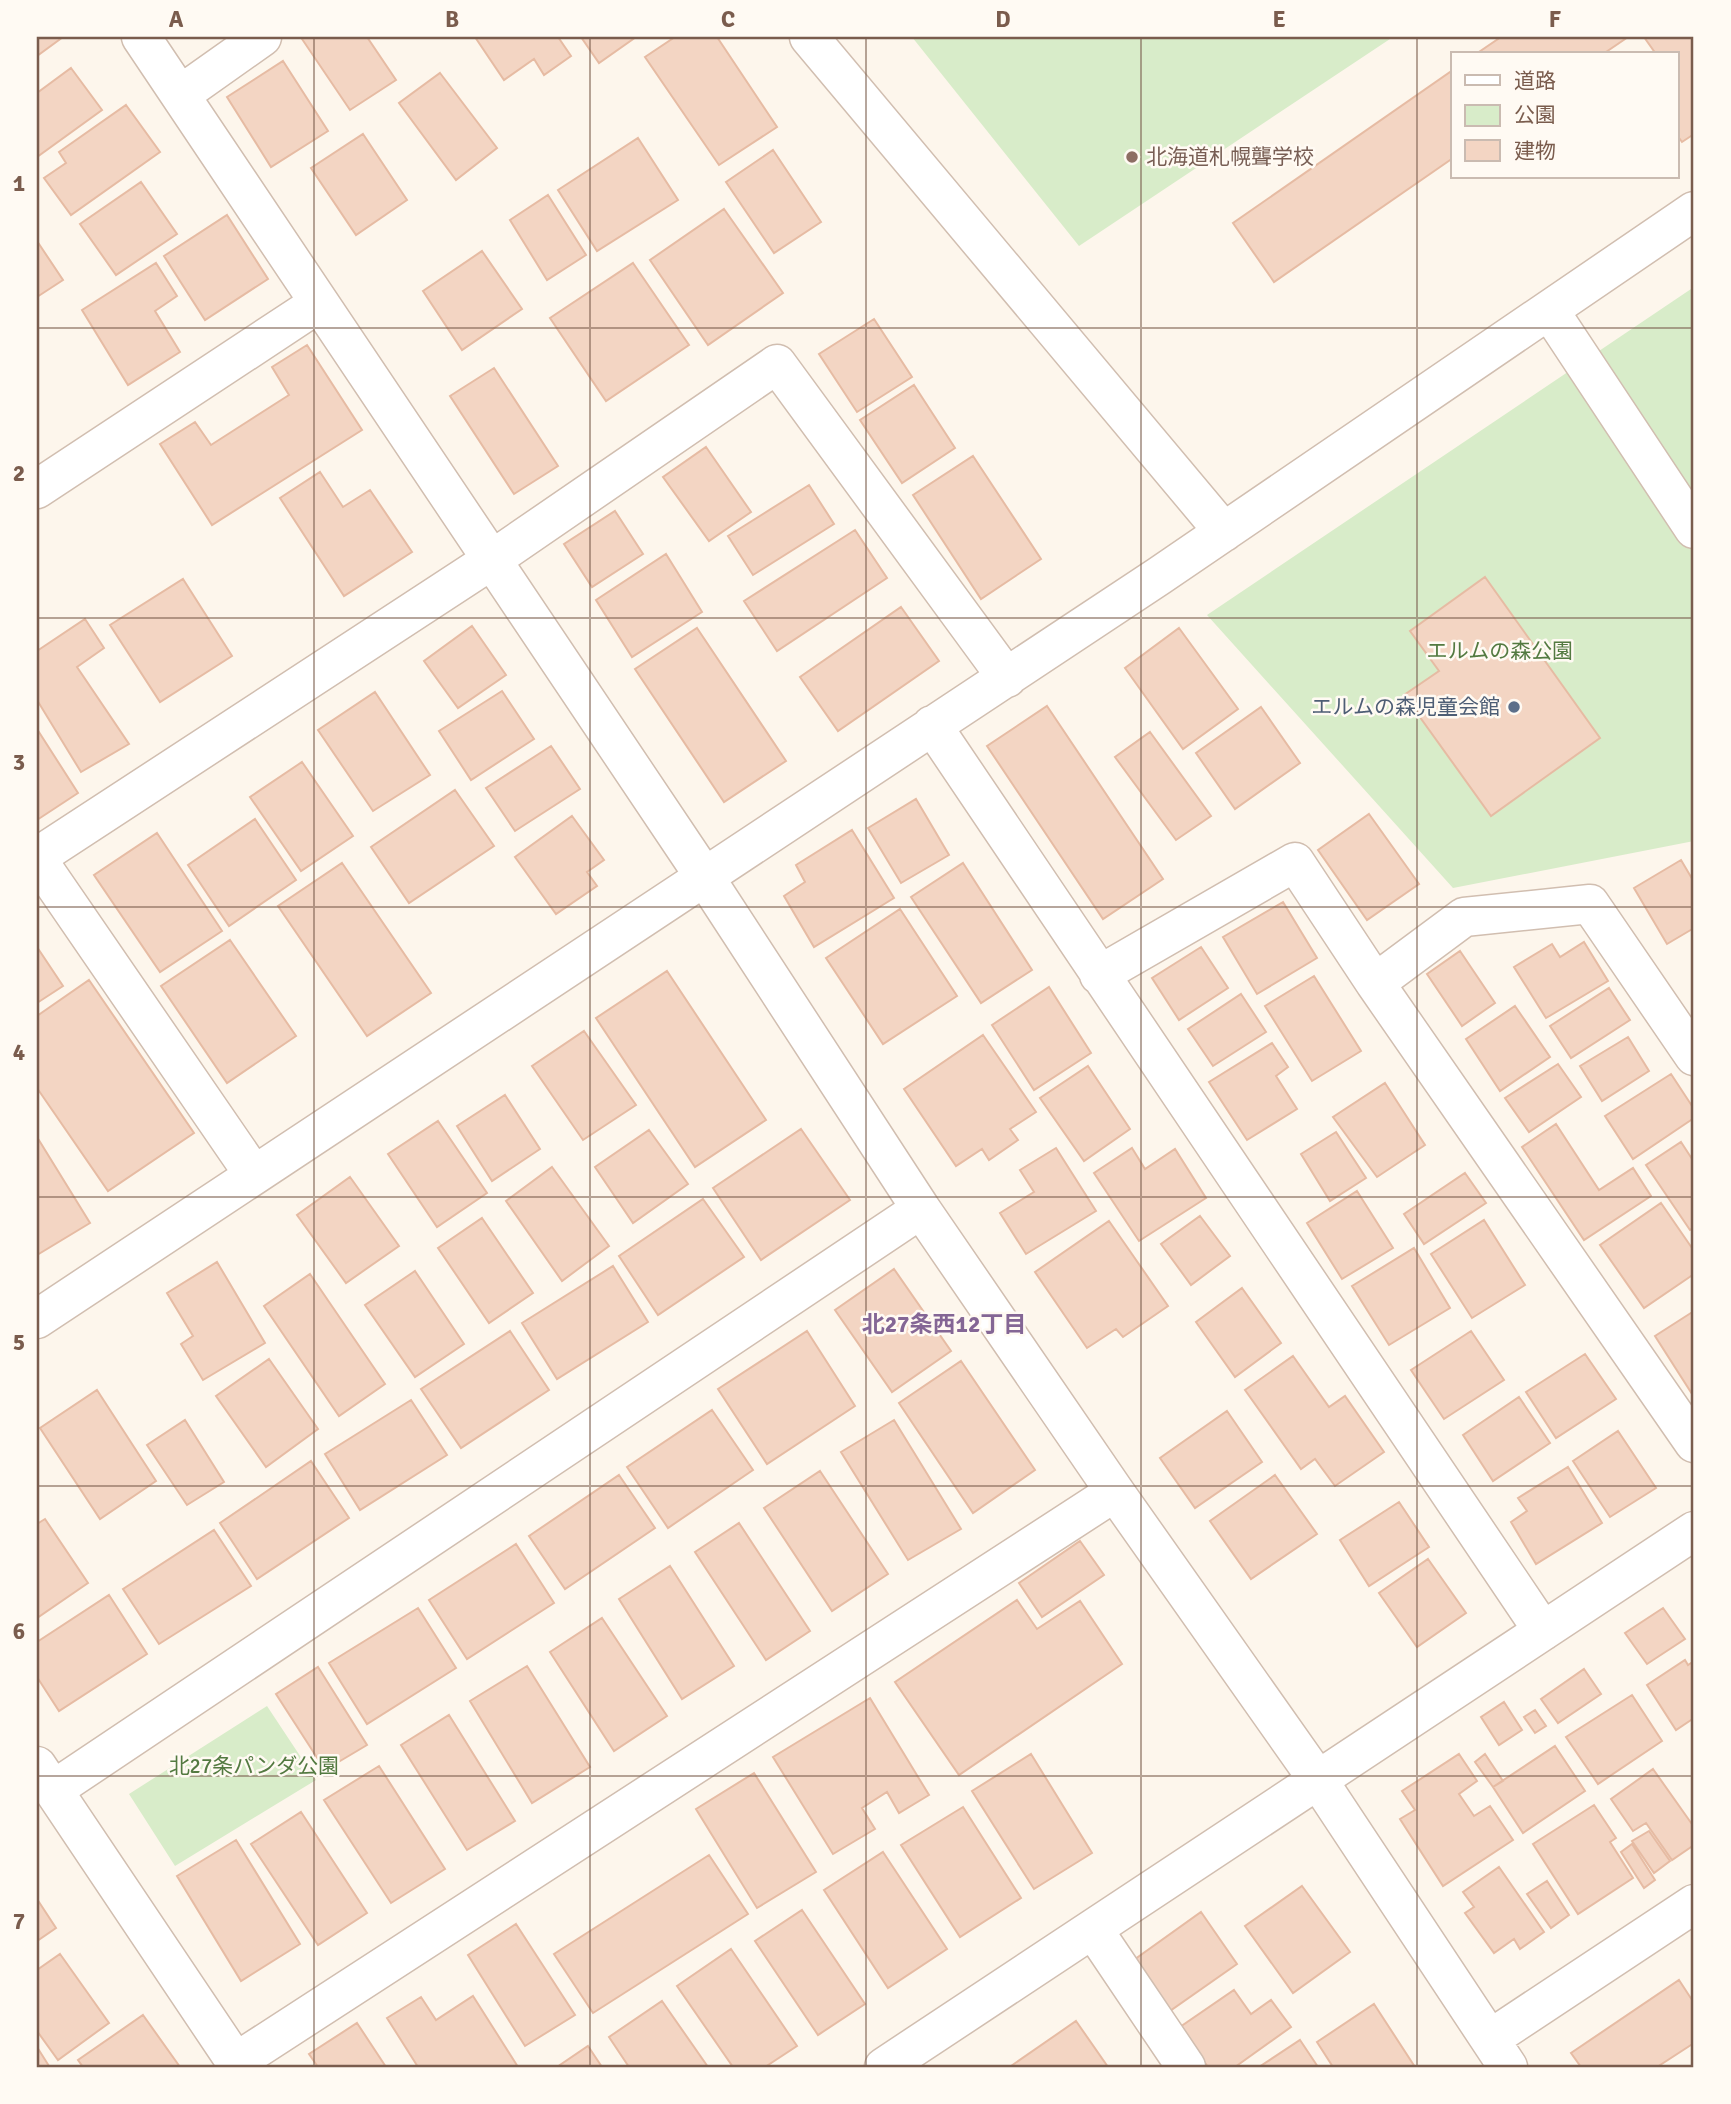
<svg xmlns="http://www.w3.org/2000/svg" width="1731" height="2104" font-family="Signika,'Noto Sans JP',sans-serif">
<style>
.green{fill:#d8ecc9}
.building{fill:#f3d5c3;stroke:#e6bba3;stroke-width:2}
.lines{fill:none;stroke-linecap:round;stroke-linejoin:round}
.minor-casing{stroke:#d1beb0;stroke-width:41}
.minor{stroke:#fff;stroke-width:38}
.grid{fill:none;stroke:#7a5c4d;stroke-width:2;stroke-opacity:0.55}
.education-dot{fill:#8d6e63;stroke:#fffaf3;stroke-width:2.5}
.service-dot{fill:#5c6f8a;stroke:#fffaf3;stroke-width:2.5}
.labels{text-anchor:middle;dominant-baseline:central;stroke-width:5;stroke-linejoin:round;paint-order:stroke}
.education-label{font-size:21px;fill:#785e54;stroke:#fffaf3;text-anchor:start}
.park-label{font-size:21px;fill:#537a41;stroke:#fffaf3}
.service-label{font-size:21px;fill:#4e5e75;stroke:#fffaf3;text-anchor:end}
.neighbourhood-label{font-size:23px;font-weight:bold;fill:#846695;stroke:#fffaf3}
.neatline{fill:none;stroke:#7a5c4d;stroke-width:2.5}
.grid-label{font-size:23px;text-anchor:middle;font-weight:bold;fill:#7a5c4d}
</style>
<rect width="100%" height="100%" fill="#fdf6ec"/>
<path class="green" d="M912,37H1393L1079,246Z
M1694,287V841L1453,888L1207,615Z
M267,1706L316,1780L175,1866L129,1794Z"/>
<path class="building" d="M37,37H63L37,56Z
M306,37H367L396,80L350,110L302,39Z
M475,37H558L571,56L544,75L534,59L504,80Z
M581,37H636L599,63Z
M675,37H717L777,127L719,165L645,57Z
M1501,37H1628L1603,54H1476Z
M1644,37H1694V134L1682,142L1677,135V54H1656Z
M283,61L328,131L271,167L227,97Z
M71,68L102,110L37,157V93Z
M1453,70V158L1274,282L1233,223Z
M440,73L497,148L456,180L399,103Z
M126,105L160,152L71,215L44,178L66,163L59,152Z
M363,134L407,200L356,235L311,168Z
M638,138L678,200L597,251L558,190Z
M773,150L821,222L774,253L726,182Z
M141,182L177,234L116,275L80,224Z
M548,195L586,255L547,280L510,220Z
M724,209L783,293L708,345L650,260Z
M227,215L268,279L205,320L164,256Z
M37,241L63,280L37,297Z
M482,251L522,309L462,350L423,291Z
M156,263L177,296L155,311L180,352L128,385L82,310Z
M633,263L689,345L606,401L550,318Z
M874,319L912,377L857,412L819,354Z
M307,345L362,430L212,525L160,444L195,422L211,445L289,395L272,367Z
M494,368L558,466L514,494L450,396Z
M914,385L955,448L902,483L860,420Z
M706,447L751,512L709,541L663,477Z
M973,456L1041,559L981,599L913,495Z
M320,472L343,507L370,490L412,552L344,596L280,498Z
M809,485L834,524L753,575L728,536Z
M615,511L643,554L592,587L564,544Z
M855,530L887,578L777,651L744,601Z
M666,554L702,612L632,657L596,600Z
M1485,577L1600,738L1491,816L1404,695L1439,671L1410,631Z
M183,579L232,656L160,702L110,625Z
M901,607L939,661L838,731L800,677Z
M85,619L104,648L77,667L129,744L81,772L37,700V651Z
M472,626L506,675L458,708L424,661Z
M697,628L786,761L724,802L635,669Z
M1179,628L1238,709L1183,749L1125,668Z
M502,691L534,739L471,780L439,731Z
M375,692L430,775L373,811L318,730Z
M1047,706L1163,879L1103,919L987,746Z
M1261,707L1300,763L1235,809L1196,753Z
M37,729L78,793L37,820Z
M1150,732L1211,816L1176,840L1115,757Z
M551,746L580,789L515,831L486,788Z
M302,762L353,836L301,871L250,797Z
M455,790L494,846L409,903L371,847Z
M916,799L949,855L901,883L868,828Z
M1369,814L1419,884L1367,920L1318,850Z
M572,816L604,860L587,872L597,886L556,914L515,857Z
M255,819L296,880L229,926L188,865Z
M852,830L894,898L814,947L784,896L805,882L796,865Z
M157,833L222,931L160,972L94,875Z
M1681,860L1694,882V928L1667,944L1634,888Z
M342,863L431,993L367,1036L278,906Z
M963,863L1032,970L981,1003L911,897Z
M1283,902L1317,958L1257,994L1223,937Z
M900,909L957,996L883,1044L826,958Z
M230,940L296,1036L227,1083L161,986Z
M1584,942L1608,981L1546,1018L1514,967L1552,944L1560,957Z
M37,947L63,986L37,1003Z
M1201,947L1228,988L1179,1020L1152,978Z
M1460,951L1495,1003L1462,1026L1427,974Z
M667,971L766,1120L695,1167L596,1018Z
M1314,976L1361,1051L1312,1081L1265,1006Z
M89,980L194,1133L108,1191L37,1088V1016Z
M1049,987L1091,1053L1034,1090L992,1025Z
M1609,988L1630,1020L1571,1058L1550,1026Z
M1241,994L1266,1032L1213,1066L1188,1029Z
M1515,1006L1550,1057L1500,1091L1466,1039Z
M584,1031L636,1105L583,1140L532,1066Z
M983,1035L1036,1112L1010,1129L1018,1140L989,1160L982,1149L956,1166L904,1089Z
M1628,1037L1649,1071L1602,1101L1580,1066Z
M1272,1043L1288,1067L1276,1076L1297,1109L1247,1140L1209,1082Z
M1558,1064L1581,1097L1529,1132L1505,1098Z
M1088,1066L1130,1129L1084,1161L1040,1098Z
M1671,1074L1694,1109V1118L1633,1159L1605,1116Z
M1385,1083L1425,1145L1377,1177L1333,1117Z
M505,1095L540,1149L492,1181L457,1126Z
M438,1121L487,1193L437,1227L388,1154Z
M1556,1124L1599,1190L1633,1168L1651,1196L1584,1240L1522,1147Z
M801,1129L850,1200L761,1260L713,1188Z
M649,1130L688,1184L633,1223L595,1167Z
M1336,1132L1366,1178L1330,1201L1301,1154Z
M37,1137L90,1223L37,1255Z
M1681,1142L1694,1162V1228L1690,1230L1646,1165Z
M1056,1148L1096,1211L1026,1254L1000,1213L1034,1192L1020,1170Z
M1132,1148L1145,1169L1175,1149L1206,1198L1139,1241L1094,1173Z
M552,1167L609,1246L562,1281L506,1201Z
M1465,1173L1486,1203L1424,1244L1404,1214Z
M350,1177L399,1246L346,1283L297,1215Z
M1357,1191L1393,1248L1342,1279L1307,1223Z
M703,1199L744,1257L658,1315L619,1256Z
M1661,1203L1694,1251V1274L1644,1308L1600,1245Z
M1200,1216L1230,1256L1191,1285L1161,1244Z
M482,1218L533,1293L489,1323L438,1248Z
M1484,1220L1525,1285L1472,1318L1431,1254Z
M1109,1221L1168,1306L1123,1337L1116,1329L1087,1348L1035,1272Z
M1414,1248L1450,1308L1389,1345L1352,1286Z
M217,1262L265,1343L203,1380L181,1344L193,1336L167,1293Z
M613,1266L648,1322L557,1379L522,1323Z
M894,1269L951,1351L892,1392L835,1310Z
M415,1271L464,1344L415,1377L365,1305Z
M310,1274L385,1384L339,1416L264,1306Z
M1242,1288L1281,1343L1235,1377L1196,1322Z
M1694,1311V1397L1655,1336Z
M510,1331L549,1390L461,1448L421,1389Z
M807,1331L855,1406L767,1464L718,1389Z
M1471,1331L1504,1380L1444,1419L1411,1370Z
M1585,1354L1616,1399L1556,1438L1526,1392Z
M1293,1356L1329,1407L1345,1396L1384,1452L1335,1486L1315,1459L1301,1469L1245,1390Z
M269,1359L318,1429L266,1467L216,1396Z
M961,1361L1035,1470L973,1513L899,1403Z
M97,1390L156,1481L100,1519L40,1428Z
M1519,1397L1550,1443L1493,1481L1463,1435Z
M411,1400L447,1455L360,1510L325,1454Z
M712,1410L753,1470L668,1528L627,1467Z
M1227,1411L1262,1462L1195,1508L1160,1458Z
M185,1420L224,1482L187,1505L147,1445Z
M894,1420L961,1529L908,1560L841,1452Z
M1618,1431L1656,1488L1610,1517L1573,1461Z
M311,1461L349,1518L257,1579L220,1523Z
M1568,1467L1602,1523L1536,1564L1511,1522L1527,1511L1518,1498Z
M820,1471L888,1574L832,1611L764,1508Z
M619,1475L655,1528L565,1589L529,1536Z
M1275,1475L1317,1534L1251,1579L1210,1521Z
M1399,1502L1429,1547L1369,1586L1340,1540Z
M45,1519L88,1583L37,1618V1524Z
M739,1523L810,1631L766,1660L695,1552Z
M214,1530L251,1586L159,1644L123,1589Z
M1080,1541L1104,1575L1042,1617L1019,1583Z
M516,1544L554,1603L467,1659L429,1600Z
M1428,1559L1466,1613L1417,1647L1379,1593Z
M670,1566L734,1666L682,1699L619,1599Z
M109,1595L147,1654L59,1711L37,1677V1642Z
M1017,1600L1037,1629L1080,1601L1122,1664L959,1775L895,1682Z
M418,1608L456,1668L367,1724L329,1663Z
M1663,1608L1685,1639L1647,1664L1625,1633Z
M602,1618L667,1716L614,1751L550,1652Z
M1685,1660L1688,1665L1694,1661V1718L1676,1730L1647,1685Z
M527,1666L590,1767L532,1803L470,1701Z
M318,1667L367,1745L325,1770L276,1694Z
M1584,1669L1601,1694L1558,1723L1541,1699Z
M1632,1695L1662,1741L1598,1784L1566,1737Z
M870,1698L929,1795L899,1813L887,1792L862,1808L875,1829L833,1854L773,1757Z
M1504,1702L1522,1730L1499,1745L1481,1717Z
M1535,1710L1546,1726L1535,1733L1524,1717Z
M449,1715L515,1821L467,1850L401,1745Z
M1555,1746L1585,1791L1523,1833L1493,1787Z
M1031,1754L1092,1853L1034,1889L972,1791Z
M1459,1754L1477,1781L1459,1794L1474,1816L1490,1806L1513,1840L1443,1886L1400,1819L1415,1810L1402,1791Z
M1485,1754L1503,1781L1493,1787L1475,1762Z
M379,1766L445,1869L391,1903L324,1800Z
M1653,1769L1694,1827V1845L1672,1860L1646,1823L1633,1831L1611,1799Z
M754,1773L816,1872L757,1908L696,1809Z
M1594,1805L1616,1838L1610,1842L1633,1878L1578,1914L1533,1844Z
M963,1807L1021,1898L960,1937L901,1845Z
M301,1812L367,1913L318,1945L251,1844Z
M1649,1831L1670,1861L1654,1873L1632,1841Z
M236,1840L300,1944L241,1981L177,1876Z
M1632,1844L1655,1880L1644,1888L1621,1852Z
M883,1852L947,1949L888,1988L824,1890Z
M709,1855L748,1914L593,2013L554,1954Z
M1499,1867L1544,1932L1520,1949L1514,1939L1494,1953L1465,1913L1474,1907L1463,1892Z
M1547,1881L1569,1915L1551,1928L1527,1894Z
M1302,1886L1350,1952L1293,1993L1245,1926Z
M37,1899L56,1928L37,1941Z
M802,1910L865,2004L818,2035L755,1941Z
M1201,1912L1237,1964L1167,2013L1131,1962Z
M516,1924L575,2015L525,2046L468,1955Z
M731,1949L797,2046L765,2067H733L677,1986Z
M60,1954L109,2023L58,2060L37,2031V1970Z
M1679,1980L1694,2003V2043L1657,2067H1581L1571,2053Z
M1234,1990L1251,2014L1271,2000L1291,2027L1235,2067H1208L1180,2027Z
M473,1996L518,2067H418L387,2018L421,1997L436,2020Z
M662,2001L708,2067H629L609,2037Z
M1374,2004L1415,2067H1333L1317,2042Z
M143,2015L180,2067H83L78,2060Z
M1076,2021L1108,2067L1011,2066Z
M357,2023L386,2067H318L309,2054Z
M1300,2040L1318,2067H1259Z
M588,2046L602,2067H557Z
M37,2047L49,2066L47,2067H37Z"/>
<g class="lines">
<defs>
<path id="minor" d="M141,37L704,876L921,1209L1115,1492L1318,1780L1508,2067
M809,37L1224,532
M180,95L262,37
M1549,310L1694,529
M37,489L319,303
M932,725L1543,1631
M37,857L490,561L777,364L1007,678
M37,859L254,1175
M1099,975L1295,862L1375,983L1694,1443
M1375,983L1464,917L1590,904L1694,1056
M37,1319L1159,576L1694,211
M37,1766L239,2067
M53,1790L921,1209
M1093,1929L1186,2067
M1490,2039L1694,1904
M236,2062L1115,1492
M884,2067L1694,1531"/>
</defs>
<use href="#minor" class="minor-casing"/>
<use href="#minor" class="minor"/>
</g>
<path class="grid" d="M314,37V2067M590,37V2067M866,37V2067M1141,37V2067M1417,37V2067M37,328H1694M37,618H1694M37,907H1694M37,1197H1694M37,1486H1694M37,1776H1694"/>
<circle class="education-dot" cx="1132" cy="157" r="7"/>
<circle class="service-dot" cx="1514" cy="707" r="7"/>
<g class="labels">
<g class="education-label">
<text x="1146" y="157">北海道札幌聾学校</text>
</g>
<g class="park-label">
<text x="1500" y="651">エルムの森公園</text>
<text x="254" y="1766">北27条パンダ公園</text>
</g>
<g class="service-label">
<text x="1500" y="707">エルムの森児童会館</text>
</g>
<g class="neighbourhood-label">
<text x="944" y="1324">北27条西12丁目</text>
</g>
</g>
<rect width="1731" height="2104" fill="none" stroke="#fffaf3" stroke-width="77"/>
<rect x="1451" y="52" width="228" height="126" fill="#fffaf3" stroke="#cabbb1" stroke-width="2"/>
<rect x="1465" y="75" width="35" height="10" fill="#ffffff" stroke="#cabbb1" stroke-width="2"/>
<text x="1514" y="88" font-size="21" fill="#7a5c4d">道路</text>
<rect x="1465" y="105" width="35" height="21" fill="#d8ecc9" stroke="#cabbb1" stroke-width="2"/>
<text x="1514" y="122" font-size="21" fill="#7a5c4d">公園</text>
<rect x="1465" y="140" width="35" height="21" fill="#f3d5c3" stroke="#cabbb1" stroke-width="2"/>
<text x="1514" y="158" font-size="21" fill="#7a5c4d">建物</text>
<rect x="38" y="38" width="1654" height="2028" class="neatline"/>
<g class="grid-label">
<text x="176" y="27">A</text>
<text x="452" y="27">B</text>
<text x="728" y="27">C</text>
<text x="1003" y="27">D</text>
<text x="1279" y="27">E</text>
<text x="1555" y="27">F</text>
<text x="19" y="191">1</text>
<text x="19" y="481">2</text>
<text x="19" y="770">3</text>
<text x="19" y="1060">4</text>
<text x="19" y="1350">5</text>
<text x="19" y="1639">6</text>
<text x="19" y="1929">7</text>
</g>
</svg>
